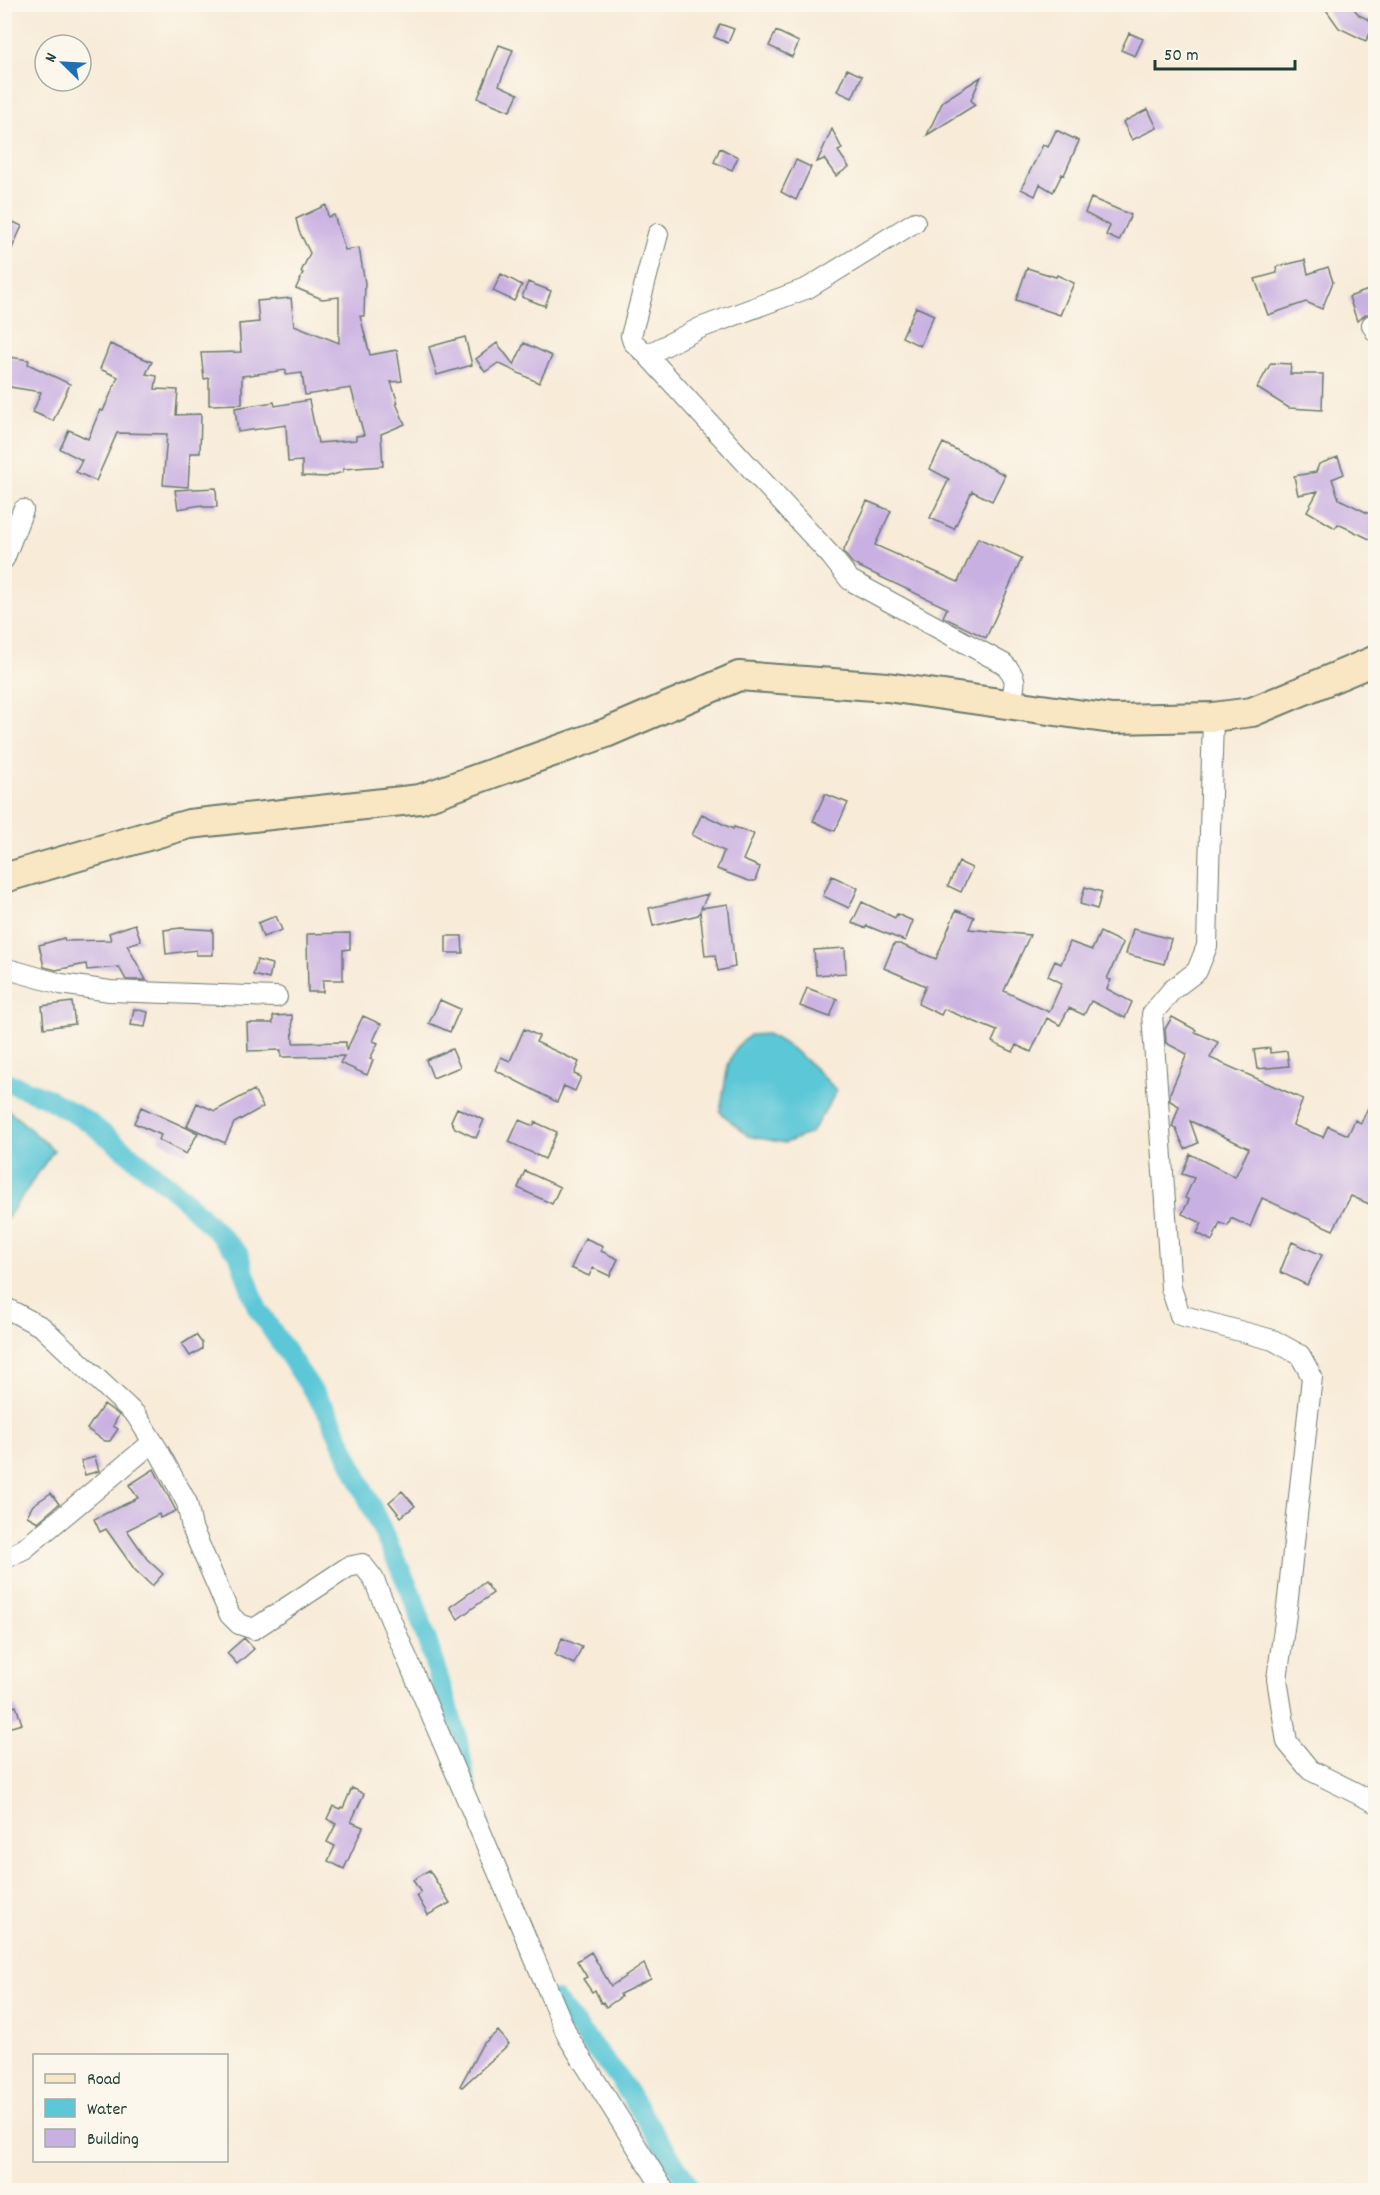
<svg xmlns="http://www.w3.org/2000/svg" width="1380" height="2195" font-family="Dekko,sans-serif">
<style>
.water{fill:#5cc7d7;stroke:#3e8286;stroke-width:1.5}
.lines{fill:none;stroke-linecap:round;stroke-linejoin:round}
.canal{stroke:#5cc7d7;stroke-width:20}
.building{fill:#c9b0e2}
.street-casing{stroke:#6b7a6d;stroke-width:22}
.secondary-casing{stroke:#6b7a6d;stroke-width:32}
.street{stroke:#fff;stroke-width:20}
.secondary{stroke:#f9e7c3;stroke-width:28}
</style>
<rect width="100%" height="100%" fill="#fbf7ec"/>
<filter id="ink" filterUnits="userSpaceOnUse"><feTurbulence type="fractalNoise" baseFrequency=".0167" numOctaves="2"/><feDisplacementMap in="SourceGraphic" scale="12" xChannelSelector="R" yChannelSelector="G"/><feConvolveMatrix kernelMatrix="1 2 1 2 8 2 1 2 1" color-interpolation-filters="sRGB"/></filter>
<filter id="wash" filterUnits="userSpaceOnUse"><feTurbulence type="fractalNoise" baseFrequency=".008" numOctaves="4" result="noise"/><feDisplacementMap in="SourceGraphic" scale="24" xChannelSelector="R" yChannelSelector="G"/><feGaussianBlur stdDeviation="1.35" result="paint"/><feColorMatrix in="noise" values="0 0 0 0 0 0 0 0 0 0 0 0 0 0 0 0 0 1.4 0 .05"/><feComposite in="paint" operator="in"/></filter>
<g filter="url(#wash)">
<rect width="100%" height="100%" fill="#f8ebd8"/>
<path class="water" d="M767,1034C795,1047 816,1069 837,1091L811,1133L785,1143L748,1136L720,1112L728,1065L736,1048L750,1035Z
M5,1107L54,1150L5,1221Z"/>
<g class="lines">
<path class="canal" d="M4,1081L45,1097L90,1123L179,1194L238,1253L257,1308L329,1415L414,1599L457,1736L467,1788
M555,2000L618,2077L692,2190"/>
</g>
<g id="blocks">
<path class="building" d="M1322,4H1350L1359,15L1375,23L1366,41L1339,28Z
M720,24L734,29L728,43L714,37Z
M776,31L799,42L792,57L769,46Z
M1129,33L1143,39L1135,56L1121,50Z
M499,45L513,50L499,85L518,94L510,111L478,98Z
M847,69L862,76L852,98L837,91Z
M981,77L971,100L975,105L927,135L943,101Z
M1148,109L1157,128L1132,140L1123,122Z
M832,129L842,149L838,151L849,167L836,176L824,159L817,162Z
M1056,130L1079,141L1064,175L1062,174L1053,192L1040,184L1035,196L1021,189L1043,145L1048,147Z
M720,148L738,157L732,170L714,162Z
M796,160L811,167L796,200L781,192Z
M1091,198L1131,215L1119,241L1106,235L1110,226L1085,213Z
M326,205L328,217L334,215L345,250L359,248L365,283L364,316H360L370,355L397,350L402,381L391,382L398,403H396L405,424L381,434L383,466L343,469V472L326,477L302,476V461L288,462L286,425L238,432L235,408L274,402L275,406L309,400L318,443L356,440V436L364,435L351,388L305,395L302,373L286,375V370L242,376V404L209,405V378L204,379L201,353L241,352L239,324L259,322L257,301L291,298L294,325L339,343V297L322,299L296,288L303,273L301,272L310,253L299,231L296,219Z
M9,220L22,226L4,266V229Z
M1305,260L1308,274L1328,267L1333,282L1322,309L1306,302L1268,315L1255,279L1277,273L1276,267Z
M1027,268L1056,277L1057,275L1074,283L1060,315L1016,300Z
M501,274L522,285L514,301L493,291Z
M528,282L551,291L545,306L522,297Z
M1371,289L1376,302V314H1367L1357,321L1349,297Z
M916,307L934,315L920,346L902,337Z
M465,337L472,365L437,375L429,347Z
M497,343L514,365L524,343L552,356L539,383L498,363L485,372L476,359Z
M110,344L152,362L146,374L157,376L155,389L178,390L176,415L201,414L200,453H190L188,487L163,485L167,434L117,433L96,481L76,472L82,460L60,449L69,430L88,439L100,410L103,411L118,377L100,369Z
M4,356L29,360L28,364L70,384L53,421L33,412L41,392L4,386Z
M1271,363L1291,364L1290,374H1323L1322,410L1289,408L1257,388Z
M943,443L1005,475L992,501L972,491L954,529L930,518L949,479L930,469Z
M1338,457L1344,474L1332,479L1339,499L1376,517V542L1338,524L1335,528L1307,511L1318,491L1298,495L1294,476L1316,472L1319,464Z
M216,488L217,507H203L202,505L178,509L175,490Z
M867,501L891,511L875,545L958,582L978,538L1022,558L986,638L943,617L947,608L853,564L843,552Z
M825,794L848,803L835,831L813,821Z
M702,814L733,829L734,827L754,834L743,860L760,867L755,881H749L717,869L724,851L692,835Z
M959,862L972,868L961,892L948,886Z
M832,876L858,888L849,908L823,896Z
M1085,887L1102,892L1097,909L1080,904Z
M708,894L701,908L728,904L735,967L718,971L715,955L705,956L700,911L698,915L653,926L649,908Z
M862,902L895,918L897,914L913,921L905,941L867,926L865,928L852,923Z
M956,910L974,917L969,929L1030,935L1004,991L1049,1012L1062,983L1048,976L1055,961L1061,964L1070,942L1092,950L1100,932L1123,943L1107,979L1111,980L1107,989L1132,1002L1125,1018L1091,1001L1084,1015L1069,1008L1060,1025L1047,1018L1031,1052L1016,1045L1013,1052L992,1042L997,1031L944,1009L941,1015L918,1004L926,986L884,968L894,944H900L936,959Z
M276,916L282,930L263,937L258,923Z
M135,924L141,941L127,945L146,980H126L119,967L87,970L86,964L56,970L44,967L39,945L64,938L65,941L111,940L109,933Z
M181,928L213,930V955H196V950L166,954L164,930Z
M1133,929L1171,939L1164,964L1126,954Z
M350,933V949L343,950V980H323V992H308L307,934Z
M446,936H462L463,953H446Z
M845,948L846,973L816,975L814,950Z
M257,960L272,964L269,979L253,975Z
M807,988L837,999L830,1017L800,1006Z
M440,1000L460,1009L450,1032L429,1023Z
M72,1002L75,1024L44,1028L42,1006Z
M134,1009L148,1012L145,1027L131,1025Z
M292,1015L293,1043L346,1042V1051L363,1016L381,1024L373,1041L378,1043L370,1059L373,1060L367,1075L340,1063L344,1056L281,1057V1050L248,1051L247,1023H273V1016Z
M1172,1017L1196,1030L1195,1032L1218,1042L1210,1058L1303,1099L1293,1125L1323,1137L1328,1126L1348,1135L1355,1120L1361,1123L1376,1090V1207L1351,1196L1333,1230L1262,1198L1250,1227L1231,1218L1228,1226L1220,1223L1212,1241L1197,1233L1202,1223L1182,1214L1189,1200L1185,1198L1194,1178L1182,1174L1190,1154L1235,1177L1249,1148L1190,1121L1198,1143L1185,1149L1176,1129L1172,1127L1179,1106L1170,1101V1093L1187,1054L1166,1043L1165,1029Z
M524,1029L539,1036L536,1042L579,1062L574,1074L581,1077L575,1091L564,1086L557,1102L495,1070L501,1057L510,1061Z
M1270,1048V1053L1287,1051L1289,1066L1257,1069L1254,1050Z
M452,1049L460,1067L433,1078L426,1060Z
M254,1090L263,1107L234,1123L225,1143L187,1126L197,1103L215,1111Z
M141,1107L198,1133L186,1154L159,1140L161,1135L134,1123Z
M457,1108L484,1120L476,1138L455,1128L451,1121Z
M519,1120L533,1126L535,1122L557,1132L545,1159L509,1142Z
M525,1171L560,1187L552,1204L518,1188Z
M585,1238L603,1246L601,1251L618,1259L610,1276L593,1268L589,1276L571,1268Z
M1292,1242L1322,1255L1307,1285L1280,1272Z
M196,1335L202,1343V1349L190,1356L182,1344Z
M104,1404L119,1415L113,1426L118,1429L110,1441H105L87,1429Z
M95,1457L99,1471L85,1475L81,1461Z
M154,1469L176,1511L160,1518L159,1514L127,1530L147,1559L163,1574L152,1586L135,1570L106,1529L100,1532L94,1519L138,1498L129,1485Z
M402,1491L415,1506L401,1517L389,1502Z
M51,1493L59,1504L38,1522L27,1516L33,1505Z
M485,1582L493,1593L458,1619L450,1607Z
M244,1638L254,1649L237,1664L227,1653Z
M562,1638L582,1647L574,1664L555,1655Z
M16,1706L22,1724L4,1729V1710Z
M352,1788L364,1794L351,1822L363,1827L344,1869L328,1861L335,1846L327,1842L336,1824L327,1819L333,1806L340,1809L341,1807L343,1808Z
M429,1870L450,1903L428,1915L417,1896L421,1893L413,1880Z
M591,1952L611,1986L644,1964L651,1979L620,1994L621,1997L606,2007L603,2002L601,2003L595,1990L592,1992L583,1979L587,1977L577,1961Z
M498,2031L509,2044L462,2087L460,2086L482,2045Z"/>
</g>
</g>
<g filter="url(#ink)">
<use href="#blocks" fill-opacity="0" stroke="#6b7a6d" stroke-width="1.5"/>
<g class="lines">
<defs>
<path id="street" d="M658,234L631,336L633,342L647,355L831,556L850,580L1004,664C1019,679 1015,685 1010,704
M1372,325L1376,332
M647,355L700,328L808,288L915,222
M4,559L23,510
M1213,717L1207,946L1197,971L1172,990L1152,1014L1171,1288L1180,1315L1273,1340L1300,1355L1312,1377L1287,1607L1277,1679L1287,1742L1310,1770L1376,1803
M4,968L61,984L110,991L277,997
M4,1307L42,1327L136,1415L158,1450L187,1503L192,1528L230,1615L239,1624L254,1629L348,1567L362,1564L373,1578L568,2037L664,2190
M4,1559L24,1549L153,1442"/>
<path id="secondary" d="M4,878L189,824L420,799L606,733L739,676L887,687L1112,719L1213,717L1252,712L1376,660"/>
</defs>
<use href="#street" class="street-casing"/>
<use href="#secondary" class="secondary-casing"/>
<use href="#street" class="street"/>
<use href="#secondary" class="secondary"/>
</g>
</g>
<rect width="1380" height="2195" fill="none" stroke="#fbf7ec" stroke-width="24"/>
<rect x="33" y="2054" width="195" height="108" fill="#fbf7ec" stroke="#a3ada2" stroke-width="1.5"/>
<rect x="45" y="2074" width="30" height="9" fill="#f9e7c3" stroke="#a3ada2" stroke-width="1.5"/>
<text x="87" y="2084" font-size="18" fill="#1f3d34">Road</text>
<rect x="45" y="2099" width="30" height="18" fill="#5cc7d7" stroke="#a3ada2" stroke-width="1.5"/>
<text x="87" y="2114" font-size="18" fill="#1f3d34">Water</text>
<rect x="45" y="2129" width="30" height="18" fill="#c9b0e2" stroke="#a3ada2" stroke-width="1.5"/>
<text x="87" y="2144" font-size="18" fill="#1f3d34">Building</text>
<g transform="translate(63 63) rotate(294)"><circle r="28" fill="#fbf7ec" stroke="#a3ada2" stroke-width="1.5"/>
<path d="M0-4.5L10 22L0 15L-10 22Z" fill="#1f6fb2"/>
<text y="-9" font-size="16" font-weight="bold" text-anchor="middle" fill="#1f3d34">N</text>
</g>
<path d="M1155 60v9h140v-9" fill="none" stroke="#1f3d34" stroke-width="3"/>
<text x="1164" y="60" font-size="18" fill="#1f3d34" stroke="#fbf7ec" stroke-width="4.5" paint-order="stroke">50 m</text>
</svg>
